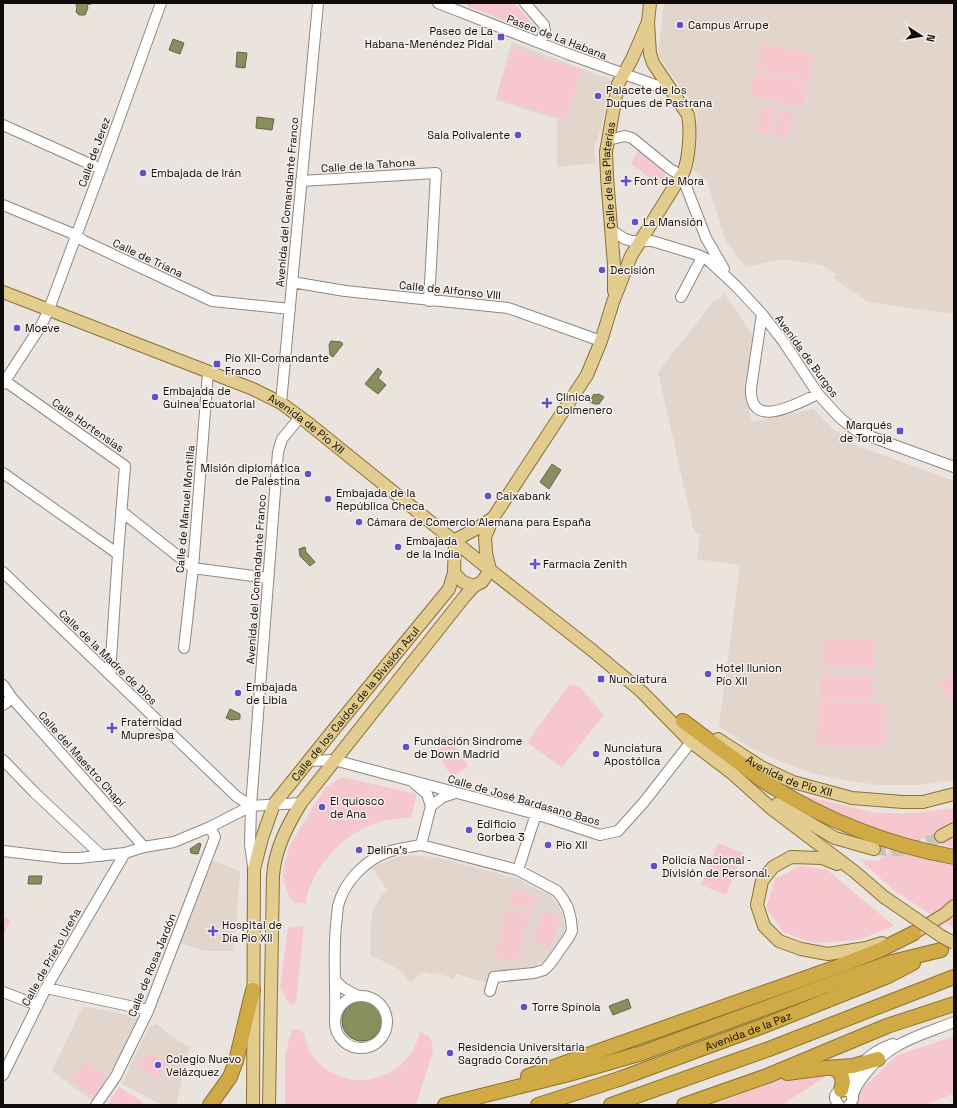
<svg xmlns="http://www.w3.org/2000/svg" width="957" height="1108" font-family="'Space Grotesk',sans-serif">
<style>
.built{fill:#e2d5cb}
.green{fill:#f6c7cf}
.water{fill:#888f5f;stroke:#636746}
.lines{fill:none;stroke-linecap:round;stroke-linejoin:round}
.major-tunnel{stroke:#c9c3be;stroke-width:12;stroke-dasharray:12 6;stroke-linecap:butt}
.minor-casing{stroke:#8e8883;stroke-width:12}
.major-casing{stroke:#8c7230;stroke-width:14}
.highway-casing{stroke:#8c7230;stroke-width:16}
.minor{stroke:#fff;stroke-width:10}
.major{stroke:#e3cc8f;stroke-width:12}
.highway{stroke:#d0aa44;stroke-width:14}
.major-bridge-casing{stroke:#8c7230;stroke-width:14;stroke-linecap:butt}
.major-bridge{stroke:#e3cc8f;stroke-width:12}
.poi-dot{fill:#5e51ca;stroke:#f7f0eb;stroke-width:1.5}
.labels{text-anchor:middle;dominant-baseline:central;stroke-width:3;stroke-linejoin:round;paint-order:stroke}
.poi-label{font-size:11px;fill:#0e0b0a;stroke:#f7f0eb;text-anchor:start}
.street-label{font-size:11px;fill:#0e0b0a;stroke:#f7f0eb}
</style>
<rect width="100%" height="100%" fill="#eae3de"/>
<path class="built" d="M664,3H954V314L868,302L833,278L836,274L822,265L783,259L746,267L726,241L707,181L693,169L697,112L658,55Z
M512,42L611,80L601,129L594,147L596,163L557,167V119L495,100Z
M725,294L753,336L745,391L752,422L813,409L833,429L860,447L954,481V780L916,785H879L850,781L816,774L779,761L749,747L719,726L740,565L697,559L700,535L694,531L658,372L712,303Z
M407,855L435,857L519,879L534,888L549,894L558,904L562,913L565,929L564,934L544,961L532,968L517,971L492,972L488,983L456,974L454,979L436,973L434,975L423,972L410,983L402,972L393,966L370,955L371,919L373,910L382,895L388,891L372,868L397,857Z
M213,861L240,871L234,951H205L180,943L192,909Z
M83,1006L138,1017L125,1048L107,1077L91,1100L52,1071Z
M157,1024L172,1037L190,1047L176,1105H163L122,1084L149,1027Z"/>
<path class="green" d="M468,3H514L536,28V30L532,31L467,6Z
M763,43L814,55L808,81L756,68Z
M512,48L582,70L566,119L497,98Z
M756,71L808,84L802,108L750,95Z
M762,105L775,109L769,134L755,131Z
M779,110L793,113L787,139L773,136Z
M638,150L666,175L658,186L639,169L631,165Z
M823,638L875,641L874,668L822,665Z
M954,672V704L938,685Z
M821,674L873,677L872,702L820,700Z
M573,684L580,687L604,715L562,767L527,743L568,686Z
M818,702L887,705L886,748L816,745Z
M451,741L468,766L452,777L436,752Z
M342,777L417,794L411,818C396,818 382,820 369,826C340,838 309,871 306,904L296,903L290,899L283,878L284,866L290,845L325,788Z
M797,794L877,813H918L954,808V820L917,842L866,826Z
M954,834V847L937,844Z
M718,843L743,853L726,895L701,885Z
M890,849L954,866V899L934,916L896,892L859,859C876,861 880,865 890,849Z
M800,866L826,869L894,926L858,940L814,943L783,932L766,908L775,879Z
M513,890L536,897L532,910L509,903Z
M507,908L530,915L516,963L493,956Z
M543,910L561,916L551,948L533,943Z
M954,915V928L944,922Z
M3,916L10,920L3,936Z
M304,926L296,1002L290,1005L280,988L288,928Z
M297,1029L304,1033C305,1038 306,1043 308,1048C335,1098 407,1087 420,1032L430,1037L432,1043L433,1051L416,1105H285V1055L292,1030Z
M954,1036V1093L953,1094L925,1105H857L858,1093L896,1056Z
M145,1052L167,1063L159,1078L137,1066Z
M86,1061L107,1077L94,1096L70,1079Z
M812,1072L827,1073L828,1075L782,1105H712L782,1079Z
M119,1087L143,1102L141,1105H108Z"/>
<path class="water" d="M77,3H94L87,5L88,8L85,15H79L76,12L77,7L76,5Z
M173,39L184,43L180,54L169,50Z
M237,52L247,53L245,68L236,67Z
M257,117L274,119L272,130L256,128Z
M331,341L341,342L343,344L333,357L330,355L329,345Z
M378,368L382,372L378,378L386,385L378,394L365,384Z
M594,394L596,395L599,394L604,397L599,404H595L589,402Z
M552,464L561,470L549,489L540,482Z
M305,547L306,552L315,562L310,566L300,556L299,549Z
M230,709L240,714V719L231,720L226,718Z
M199,843L201,844L198,854L191,853L190,849Z
M29,876H42L41,884H28Z
M628,999L631,1008L613,1015L609,1006Z
M342 1021a20 20 0 1 1 40 0a20 20 0 1 1-40 0Z"/>
<g class="lines">
<path class="major-tunnel" d="M874,849C902,852 916,849 941,836"/>
<defs>
<path id="minor" d="M438,3L568,54L672,91
M525,3L544,25L545,31L540,43
M3,125L101,169
M608,140L625,136L632,138L670,169L682,176L706,238L724,269
M301,181L436,173L429,301
M3,205L76,235L84,241L212,301L290,309
M611,230L625,239L632,241H652L698,255L707,259L736,286L762,314L783,341L818,394L840,418L858,432L954,467
M292,282L345,291L508,308L601,341
M681,297L702,257
M762,314L751,388C749,432 798,403 818,394
M5,381L125,466L118,554L110,674
M3,384L42,324L49,309L101,169L161,3
M281,403L318,3
M3,473L118,554
M121,511L193,568
M193,568L268,578
M3,572L236,796L251,806
M184,648L193,568L208,372
M3,685L12,698L144,847
M3,705L12,698
M3,760L35,793L102,856
M309,761L334,760L536,814L600,835L618,831L644,802L691,742
M414,783L427,794L431,806L421,845
M431,806L443,797L455,793
M3,851L63,858H79L125,853L144,847L174,842L210,827L251,806L301,803
M253,866L250,844L251,806L278,452L282,439L300,417
M518,870L536,814
M335,980L343,988L358,996
M46,988L148,1010
M3,992L37,1005
M335 1022a26 26 0 1 1 52 0a26 26 0 1 1-52 0Z
M335,1020C336,988 333,956 336,925C337,919 337,912 338,906C344,882 365,860 388,852C399,848 410,847 421,845L518,870L557,891L563,899L568,908L571,920L572,931L569,937L550,964L544,970L534,973L494,977L490,991
M3,1075L46,988L125,853
M843,1090C848,1085 850,1079 854,1074C864,1059 875,1050 893,1044
M852,1097C855,1088 860,1080 866,1073C890,1042 919,1036 954,1022
M96,1105L116,1076L148,1011L215,837L210,827
M839,1105C822,1086 866,1086 849,1105"/>
<g id="major">
<path id="s1" d="M614,291V265L607,177L606,152L618,84L632,59L648,22L650,3"/>
<path id="s2" d="M3,292L253,389L281,403L308,423L490,570L593,651L642,692L691,742L733,774L772,809L855,872L884,897"/>
<path d="M455,540L476,529L493,518"/>
<path d="M454,573L463,582L474,586L482,582L490,570L486,553L485,537L493,518L587,375L601,341L613,302L631,256L684,171C689,157 691,130 688,115L653,63L650,54L648,22"/>
<path id="s3" d="M718,739L761,767L793,782L852,798L903,802H923L954,794"/>
<path d="M777,804L835,838L874,849"/>
<path d="M941,836L954,829"/>
<path d="M837,864L822,858L791,857L773,867L762,881L757,905L764,926L779,941L801,949L828,954L866,948L882,943"/>
<path d="M919,930L945,914L954,906"/>
<path id="s4" d="M253,1105L254,869L262,838L274,804L335,728L449,589L454,573L455,540"/>
<path d="M269,1105L273,876C275,849 287,826 301,803L465,596L474,586"/>
</g>
<g id="highway">
<path d="M683,721C702,735 720,749 739,762C749,770 758,778 768,784C825,820 888,845 954,857"/>
<path d="M833,1068L841,1073L843,1082L841,1090"/>
<path d="M787,1073L825,1068L853,1066L878,1059"/>
<path d="M528,1076L837,967L880,950L914,933"/>
<path d="M210,1105L230,1077L236,1061L253,990"/>
<path d="M445,1105L569,1074L642,1053L888,963L941,950"/>
<path id="s5" d="M538,1105L619,1079L763,1026L888,976L913,963"/>
<path d="M611,1105L769,1049L954,977"/>
<path d="M684,1105L767,1076L887,1026L954,1004"/>
</g>
</defs>
<use href="#minor" class="minor-casing"/>
<use href="#major" class="major-casing"/>
<use href="#highway" class="highway-casing"/>
<use href="#minor" class="minor"/>
<use href="#major" class="major"/>
<use href="#highway" class="highway"/>
<defs>
<path id="major-bridge" d="M884,897L941,936L954,943"/>
</defs>
<use href="#major-bridge" class="major-bridge-casing"/>
<use href="#major-bridge" class="major-bridge"/>
</g>
<g class="poi-dot">
<circle cx="680" cy="25" r="4"/>
<rect x="497" y="33" width="8" height="8" rx="2"/>
<circle cx="598" cy="96" r="4"/>
<circle cx="518" cy="135" r="4"/>
<circle cx="143" cy="173" r="4"/>
<path d="M624 175h4v4h4v4h-4v4h-4v-4h-4v-4h4z"/>
<circle cx="635" cy="222" r="4"/>
<circle cx="602" cy="270" r="4"/>
<circle cx="17" cy="328" r="4"/>
<rect x="213" y="360" width="8" height="8" rx="2"/>
<circle cx="155" cy="397" r="4"/>
<path d="M545 397h4v4h4v4h-4v4h-4v-4h-4v-4h4z"/>
<rect x="896" y="427" width="8" height="8" rx="2"/>
<circle cx="308" cy="474" r="4"/>
<circle cx="488" cy="496" r="4"/>
<circle cx="328" cy="499" r="4"/>
<circle cx="359" cy="522" r="4"/>
<circle cx="398" cy="547" r="4"/>
<path d="M533 558h4v4h4v4h-4v4h-4v-4h-4v-4h4z"/>
<circle cx="708" cy="674" r="4"/>
<rect x="597" y="675" width="8" height="8" rx="2"/>
<circle cx="238" cy="693" r="4"/>
<path d="M110 722h4v4h4v4h-4v4h-4v-4h-4v-4h4z"/>
<circle cx="406" cy="747" r="4"/>
<circle cx="596" cy="754" r="4"/>
<circle cx="322" cy="807" r="4"/>
<circle cx="469" cy="830" r="4"/>
<circle cx="548" cy="845" r="4"/>
<circle cx="359" cy="850" r="4"/>
<circle cx="654" cy="866" r="4"/>
<path d="M211 925h4v4h4v4h-4v4h-4v-4h-4v-4h4z"/>
<circle cx="524" cy="1007" r="4"/>
<circle cx="450" cy="1053" r="4"/>
<circle cx="158" cy="1065" r="4"/>
</g>
<g class="labels">
<g class="poi-label">
<text x="688" y="25">Campus Arrupe</text>
<text x="493" y="31" text-anchor="end">Paseo de La<tspan x="493" dy="13">Habana-Menéndez Pidal</tspan></text>
<text x="606" y="90">Palacete de los<tspan x="606" dy="13">Duques de Pastrana</tspan></text>
<text x="510" y="135" text-anchor="end">Sala Polivalente</text>
<text x="151" y="173">Embajada de Irán</text>
<text x="634" y="181">Font de Mora</text>
<text x="643" y="222">La Mansión</text>
<text x="610" y="270">Decisión</text>
<text x="25" y="328">Moeve</text>
<text x="225" y="358">Pío XII-Comandante<tspan x="225" dy="13">Franco</tspan></text>
<text x="163" y="391">Embajada de<tspan x="163" dy="13">Guinea Ecuatorial</tspan></text>
<text x="556" y="397">Clínica<tspan x="556" dy="13">Colmenero</tspan></text>
<text x="892" y="425" text-anchor="end">Marqués<tspan x="892" dy="13">de Torroja</tspan></text>
<text x="300" y="468" text-anchor="end">Misión diplomática<tspan x="300" dy="13">de Palestina</tspan></text>
<text x="336" y="493">Embajada de la<tspan x="336" dy="13">República Checa</tspan></text>
<text x="496" y="496">Caixabank</text>
<text x="367" y="522">Cámara de Comercio Alemana para España</text>
<text x="406" y="541">Embajada<tspan x="406" dy="13">de la India</tspan></text>
<text x="543" y="564">Farmacia Zenith</text>
<text x="716" y="668">Hotel Ilunion<tspan x="716" dy="13">Pío XII</tspan></text>
<text x="609" y="679">Nunciatura</text>
<text x="246" y="687">Embajada<tspan x="246" dy="13">de Libia</tspan></text>
<text x="121" y="722">Fraternidad<tspan x="121" dy="13">Muprespa</tspan></text>
<text x="414" y="741">Fundación Síndrome<tspan x="414" dy="13">de Down Madrid</tspan></text>
<text x="604" y="748">Nunciatura<tspan x="604" dy="13">Apostólica</tspan></text>
<text x="330" y="801">El quiosco<tspan x="330" dy="13">de Ana</tspan></text>
<text x="477" y="824">Edificio<tspan x="477" dy="13">Gorbea 3</tspan></text>
<text x="556" y="845">Pio XII</text>
<text x="367" y="850">Delina's</text>
<text x="662" y="860">Policía Nacional -<tspan x="662" dy="13">División de Personal.</tspan></text>
<text x="222" y="925">Hospital de<tspan x="222" dy="13">Día Pio XII</tspan></text>
<text x="532" y="1007">Torre Spínola</text>
<text x="458" y="1047">Residencia Universitaria<tspan x="458" dy="13">Sagrado Corazón</tspan></text>
<text x="166" y="1059">Colegio Nuevo<tspan x="166" dy="13">Velázquez</tspan></text>
</g>
<g class="street-label">
<text transform="translate(557 37) rotate(21)">Paseo de La Habana</text>
<text transform="translate(94 152) rotate(-70)">Calle de Jerez</text>
<text transform="translate(368 165) rotate(-4)">Calle de la Tahona</text>
<text stroke="none"><textPath href="#s1" startOffset="116">Calle de las Platerías</textPath></text>
<text transform="translate(287 202) rotate(-85)">Avenida del Comandante Franco</text>
<text transform="translate(148 258) rotate(25)">Calle de Triana</text>
<text transform="translate(450 290) rotate(6)">Calle de Alfonso VIII</text>
<text transform="translate(807 356) rotate(54)">Avenida de Burgos</text>
<text transform="translate(88 425) rotate(35)">Calle Hortensias</text>
<text stroke="none"><textPath href="#s2" startOffset="332">Avenida de Pío XII</textPath></text>
<text transform="translate(185 509) rotate(-85)">Calle de Manuel Montilla</text>
<text transform="translate(256 579) rotate(-86)">Avenida del Comandante Franco</text>
<text transform="translate(108 657) rotate(44)">Calle de la Madre de Dios</text>
<text stroke="none"><textPath href="#s4" startOffset="433">Calle de los Caídos de la División Azul</textPath></text>
<text transform="translate(82 759) rotate(48)">Calle del Maestro Chapí</text>
<text stroke="none"><textPath href="#s3" startOffset="81">Avenida de Pío XII</textPath></text>
<text transform="translate(524 800) rotate(16)">Calle de José Bardasano Baos</text>
<text transform="translate(51 957) rotate(-61)">Calle de Prieto Ureña</text>
<text transform="translate(152 965) rotate(-68)">Calle de Rosa Jardón</text>
<text stroke="none"><textPath href="#s5" startOffset="223">Avenida de la Paz</textPath></text>
</g>
</g>
<rect width="957" height="1108" fill="none" stroke="#0e0b0a" stroke-width="8"/>
<g transform="translate(921 36) rotate(102)" stroke="#f7f0eb" stroke-width="3" paint-order="stroke">
<path d="M0-3L7 15L0 10L-7 15Z" fill="#0e0b0a"/>
<text y="-6" font-size="11" font-weight="bold" text-anchor="middle" fill="#0e0b0a">N</text>
</g>
</svg>
